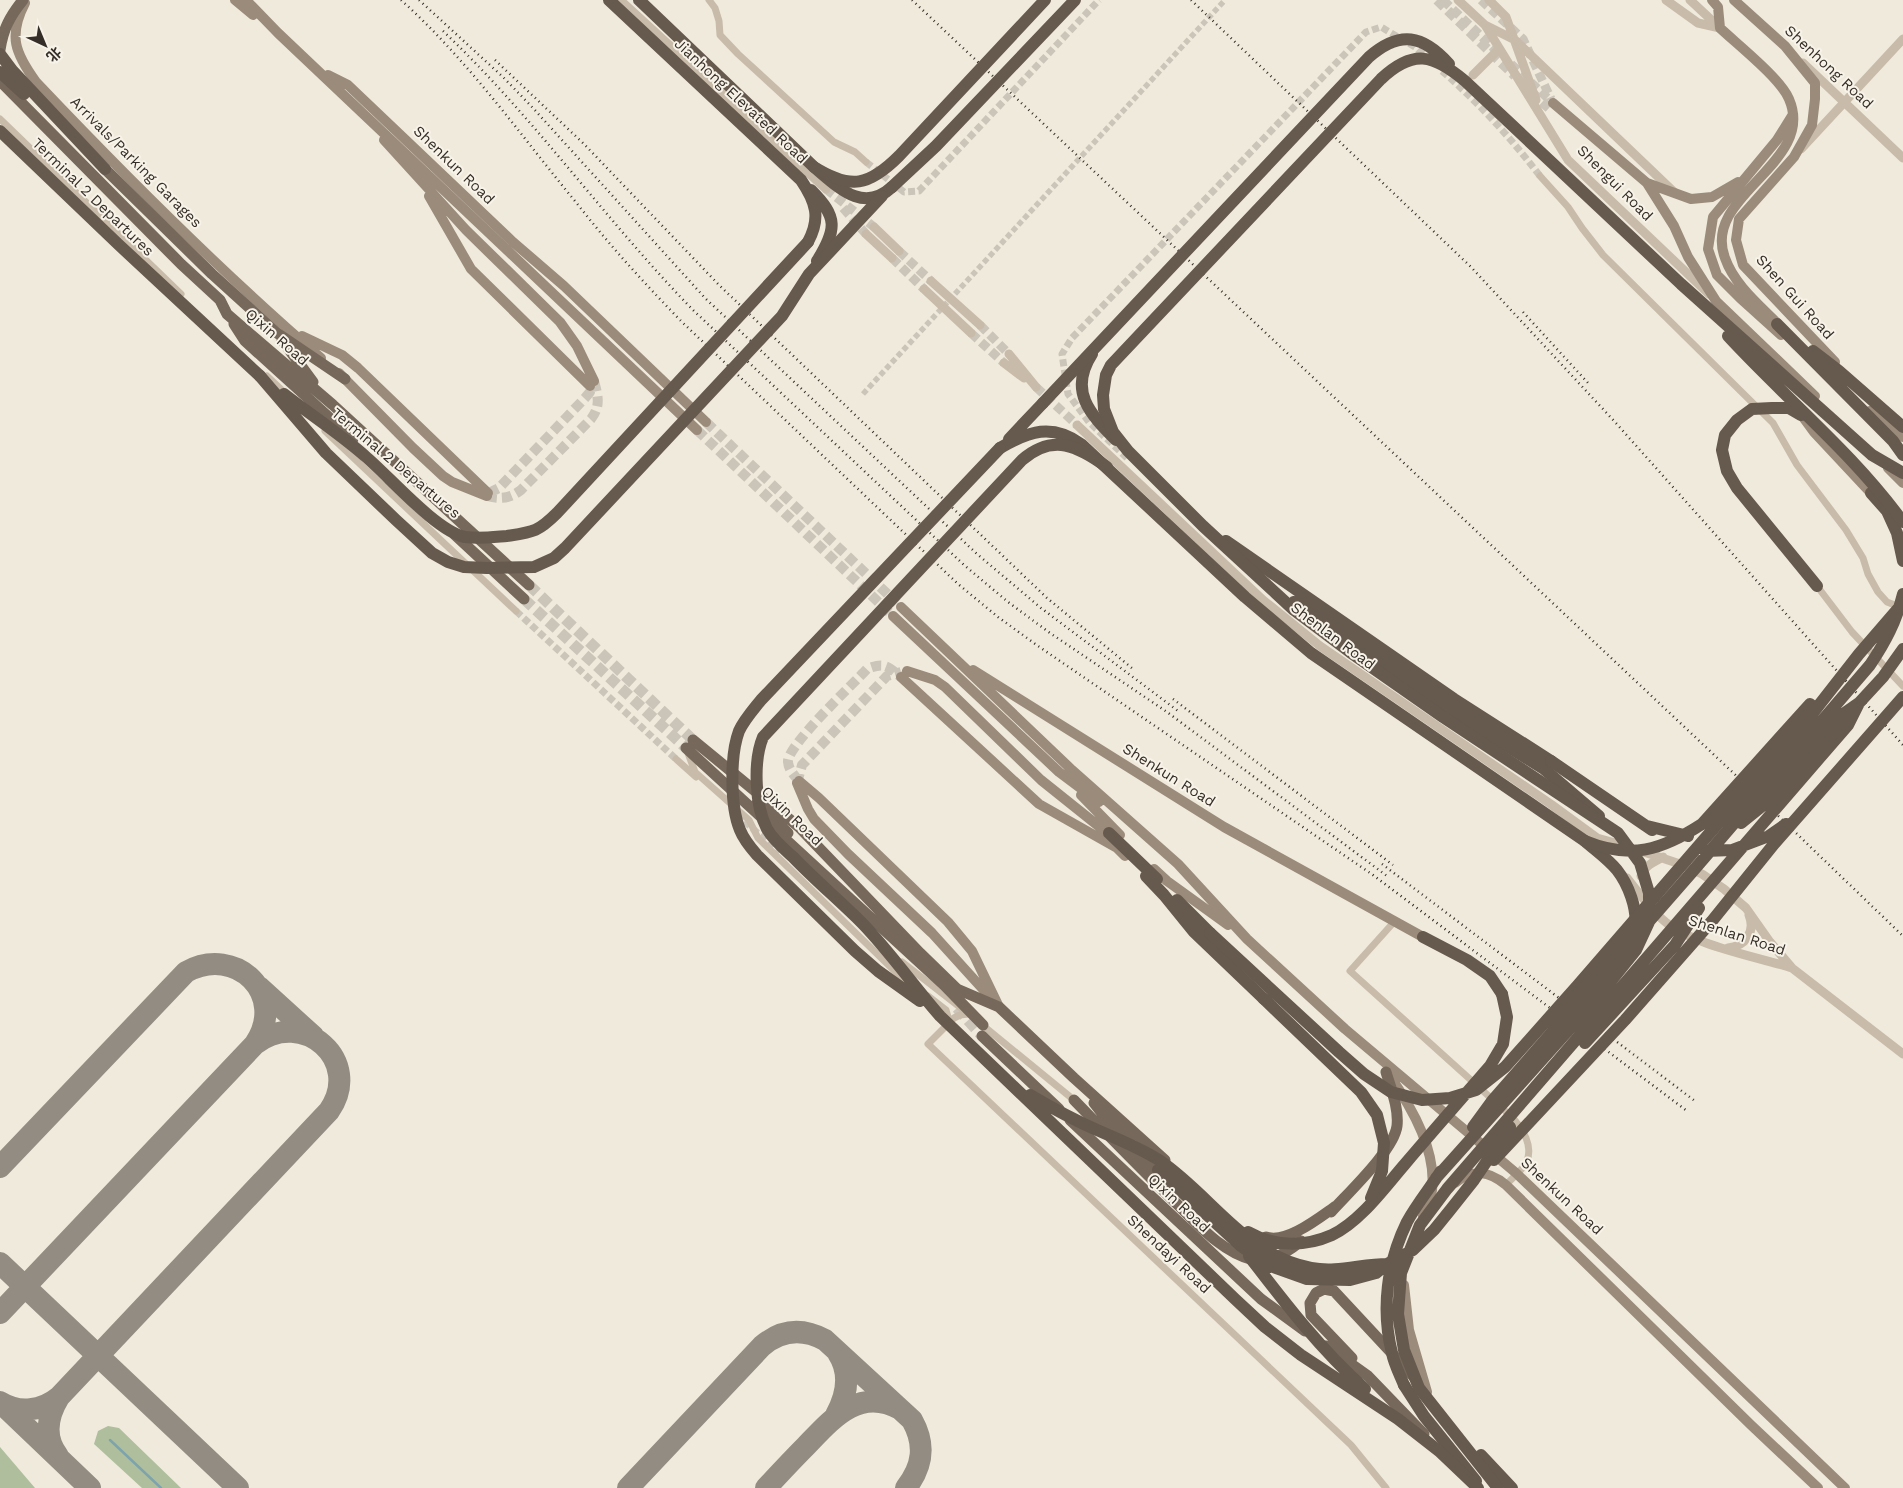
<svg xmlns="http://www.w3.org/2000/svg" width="1903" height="1488" font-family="'Work Sans','Noto Sans SC',sans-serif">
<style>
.green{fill:#afbf9d}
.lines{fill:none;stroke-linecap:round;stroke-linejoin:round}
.stream{stroke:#7da3ac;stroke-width:2.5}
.taxiway{stroke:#928c82;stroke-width:22}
.pedestrian-tunnel{stroke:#cbc4b8;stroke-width:5.5;stroke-dasharray:5.5 3;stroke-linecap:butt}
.minor-tunnel{stroke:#cbc4b8;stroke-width:7;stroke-dasharray:7 3.5;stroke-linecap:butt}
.tertiary-tunnel{stroke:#cbc4b8;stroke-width:9;stroke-dasharray:9 4.5;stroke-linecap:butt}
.secondary-tunnel{stroke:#cbc4b8;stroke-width:10;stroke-dasharray:10 5;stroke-linecap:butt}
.primary-tunnel{stroke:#cbc4b8;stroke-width:11;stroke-dasharray:11 5.5;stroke-linecap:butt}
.minor{stroke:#c8bba9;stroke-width:7}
.tertiary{stroke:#c8bba9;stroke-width:9}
.secondary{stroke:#9b8b7b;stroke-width:10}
.primary{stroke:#76685b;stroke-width:11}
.trunk{stroke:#66594e;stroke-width:12}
.rail{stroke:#352e28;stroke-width:2.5;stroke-dasharray:1 4;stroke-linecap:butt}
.trunk-bridge{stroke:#66594e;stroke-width:12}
.labels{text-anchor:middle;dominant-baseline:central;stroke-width:4;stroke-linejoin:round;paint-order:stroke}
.street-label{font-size:15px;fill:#352e28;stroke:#f8f3e9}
</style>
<rect width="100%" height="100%" fill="#f0eadc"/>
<path class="green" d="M108,1426L119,1428L181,1488H142L94,1444L98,1431Z
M0,1447L35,1488H0Z"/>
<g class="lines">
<path class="stream" d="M110,1440L161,1488"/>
<path class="taxiway" d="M259,987L313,1036
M0,1167L186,972C236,944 288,995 255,1044L0,1313
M0,1263L238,1488
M0,1402C19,1414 42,1411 59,1397L329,1111C364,1061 303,1007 255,1044
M3,1405L90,1488
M836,1415C847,1395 851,1373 838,1353
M58,1456C43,1437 48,1415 59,1397
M628,1488L762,1346C782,1329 803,1328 825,1340L912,1420C926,1445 923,1466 906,1488
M766,1488C779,1474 792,1460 806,1446C831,1420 859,1386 900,1409"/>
<path class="pedestrian-tunnel" d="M863,394L1225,0"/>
<path class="minor-tunnel" d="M1442,71C1479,103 1510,137 1540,176
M866,162L904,192L919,191L1099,0
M1127,458L1089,422L1068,394L1062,354L1072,338L1366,32L1381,27L1415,47L1428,59
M516,611L676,759
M737,814L779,853"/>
<path class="tertiary-tunnel" d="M1443,0L1501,55
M1481,0L1523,39L1551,99
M1511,64L1553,103
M826,189L874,227
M843,208L866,234
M899,251L931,281
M892,258L924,289
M980,325L1009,354
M971,333L1004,363
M1036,387L1077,425"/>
<path class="secondary-tunnel" d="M1437,0L1515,76
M1531,92L1549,108
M706,422L897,603
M697,430L893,616
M489,493L499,488L585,398L590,392V386
M487,496C500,499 509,499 521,490L591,419C601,406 598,396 594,381
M799,781C794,775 788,769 788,761C789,744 853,684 867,669C885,662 887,666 901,677
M797,783L802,765L887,676L901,672"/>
<path class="primary-tunnel" d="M529,585L693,740
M524,599L686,748
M957,1008L982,1036"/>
<path class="minor" d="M709,0L715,8L719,21L720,35L738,54L834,142L855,152L866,162
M0,119L181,294
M1540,176L1568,207L1582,228L1603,255L1773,423L1797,465L1846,530L1863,558L1868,574L1878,592L1887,602L1900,607
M267,376L286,394
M325,431L516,611
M1817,586L1852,632L1903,686
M688,753L695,772L749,820L758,838L906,982
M676,759L696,777
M1394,922L1350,971L1513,1118C1523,1130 1533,1145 1527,1161C1524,1169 1512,1178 1506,1185
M902,962L961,1008
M928,996L946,1010L948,1017L946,1023
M968,1014L960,1015L954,1018L928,1044L1351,1445L1386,1488
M981,1024L1074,1100"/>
<path class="tertiary" d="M620,0L826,189
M1458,0L1485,25L1568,160L1709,294
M1489,0L1506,17L1536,100
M1666,0L1698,23L1720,28
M1690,0L1720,28
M1485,25L1515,40L1675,193
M1803,63L1903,158
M1473,75L1499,49
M1801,149L1903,39
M874,227L899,251
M866,234L892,258
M931,281L980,325
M924,289L971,333
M1009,354L1036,387
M1004,363L1024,378
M1077,425L1263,600L1320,646L1552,805L1597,838L1604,847
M1597,838L1626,846
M1641,851L1680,864L1702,874L1724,889L1746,908L1770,942L1792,968L1903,1054
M1641,876C1644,866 1655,861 1663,857
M1627,878C1638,892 1649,907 1662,919C1690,945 1755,956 1792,968
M1728,948C1745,946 1756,932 1749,915"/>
<path class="secondary" d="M235,0L253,15
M246,0L278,33L697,430
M1712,0L1718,7L1720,28C1738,45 1780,78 1789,99C1817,164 1701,195 1725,258C1734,284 1758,304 1777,323
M1734,0L1785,46L1815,83V99L1812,125L1794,157L1739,219L1736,240L1743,265L1835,362
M25,3C8,36 15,53 36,82C127,178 220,271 321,358
M328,75L348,85L513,242L564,286L706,422
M1553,103L1647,183L1674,226L1688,257L1716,301L1815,396
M384,140L466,230L560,322L577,346L594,381
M1647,183L1691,199L1712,197L1738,182
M429,196L471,269L590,386
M1781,335L1740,298L1717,275L1708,249L1713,217L1777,140L1792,116
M302,336L342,355L358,368L488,493
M339,373L413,448L443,476L452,482L487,496
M1870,411L1903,437
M1803,417L1814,432L1871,493
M1888,468L1903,483
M901,607L1072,770L1178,864L1247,939L1345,1029L1516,1173L1845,1488
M893,616L1059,772L1099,802
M973,670L1224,827L1423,937
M907,671L935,680L945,687L1041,780L1101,828L1114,836
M901,677L1039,804L1117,848L1125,856
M799,781L819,798L948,922L972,951L999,1007
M797,783L808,809L814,819L848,854L932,933L990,997
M1081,795L1120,835
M1154,869L1167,881L1228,925
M1389,1075C1411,1106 1437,1150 1432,1190C1431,1199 1426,1208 1423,1216
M1455,1183C1473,1168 1489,1171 1506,1185L1751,1425L1818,1488
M1404,1285L1409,1330L1427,1392"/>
<path class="primary" d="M0,50C3,29 10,16 23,0
M0,81L181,264L220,300L227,314L333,405L529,585
M105,169L212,274L277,333L345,379
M234,324L245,341L353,439
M282,340L313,382
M454,534L524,599
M693,740L799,827L920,953L957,989L999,1007L1074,1078L1165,1160
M686,748L944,985L983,1025
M757,803L788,833
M982,1036L1059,1109
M1074,1100C1107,1134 1140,1168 1174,1201C1197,1223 1221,1252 1253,1260C1270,1264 1289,1251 1301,1241
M1094,1103L1111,1125L1158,1170
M1070,1120L1261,1299L1305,1331
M1331,1212C1348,1193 1394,1150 1397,1126C1399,1108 1391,1089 1386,1072
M1266,1237C1287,1244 1320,1217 1336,1206
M1326,1346L1368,1376L1424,1434
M1352,1358L1311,1315L1310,1303L1316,1293L1324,1289L1334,1291L1414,1377"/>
<path class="trunk" d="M609,0L801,180C816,202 821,218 808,242
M639,0L814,167C838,187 863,214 892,187
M0,131L118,244L260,376
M811,190C838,217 837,229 817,261
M1092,354C1068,391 1090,414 1116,440
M1009,439L1043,403
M1000,448C1029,431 1052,423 1081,444L1245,597L1311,653L1585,841C1595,850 1608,859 1617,870C1628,884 1638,909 1635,928
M1871,493L1887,511L1897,533L1903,561
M1226,541L1454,699L1551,761
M1294,602L1448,709L1544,769L1599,816
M1109,833L1157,879
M1146,876L1164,895L1194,932L1264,999
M1177,900L1210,933
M1423,937L1467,960L1490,976L1502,994
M1404,1385L1424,1416L1476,1481
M1481,1455L1512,1488"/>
<path class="rail" d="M401,0C469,61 521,136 579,206C611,247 646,285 682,322L958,584L998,617L1038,646L1373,875L1687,1111
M419,0L503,77L533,108L705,298L977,554L1041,608L1178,711
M912,0L1744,783L1903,936
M1191,0L1471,267L1615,422L1903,745
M443,31C534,117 606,221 693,310L964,565L1008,602L1050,633L1167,712L1387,876
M495,60L584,144L719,285L1047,598L1133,669
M1523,312L1589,384
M1173,699L1393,865
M1382,864L1695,1101"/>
<path class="trunk-bridge" d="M0,54L12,70L105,169
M0,72L24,94
M814,167C851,190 869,186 899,156L1045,0
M892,187L936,146L1075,0
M1777,324L1893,441L1903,455
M1728,336C1786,399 1853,453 1903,522
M1813,351L1839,371L1903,427
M260,376L326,453L396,520L432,553L448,562L464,567L487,568L534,567L554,558L565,548L782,316L809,274L882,196
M284,394C311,415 340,434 365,456C389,476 436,531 465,537C478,539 494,537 507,536C533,532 538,532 557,513L808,242
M1043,403L1369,57C1400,30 1423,35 1449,64
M1801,415L1789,408H1772L1752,409L1737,420L1725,435L1722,450L1727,471L1737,488L1817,586
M1107,467C1078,446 1053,433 1022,460L763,737C753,761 755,806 767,829C773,840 784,849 793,857C815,880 839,900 862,923C890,952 913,985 940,1016L1235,1299L1265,1327L1301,1355L1398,1419L1439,1451L1478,1488
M1551,761L1652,830
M1741,823L1767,802L1839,717L1859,703L1883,677L1903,649
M1647,826L1688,836
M1585,841C1631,860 1662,850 1702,824L1810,704
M1705,851L1732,850L1769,836L1786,824
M1210,933L1339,1052L1364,1074L1391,1092L1422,1100L1450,1098L1476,1090L1505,1067L1578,985L1805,723L1859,654L1903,603
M1264,999L1361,1092L1377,1115L1384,1143L1382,1171L1371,1198
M920,1001L878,971L855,951L757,855C750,847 744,840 740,830C730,806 730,755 739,731C744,720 753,710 761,700L1000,448
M1585,1043L1675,945L1699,908
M1030,1095C1052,1108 1074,1120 1097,1130C1118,1139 1140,1148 1159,1160C1212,1196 1244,1255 1311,1268C1338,1273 1361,1264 1387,1264
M1473,1127L1492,1101L1693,871L1870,665C1886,641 1896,622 1903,594
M1494,1160L1625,1020L1712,921L1774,844L1903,697
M1158,1170L1241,1246L1270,1266L1307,1279L1350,1280L1376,1273L1387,1264L1413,1250L1434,1230L1451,1209L1474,1180L1510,1127
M1436,1178L1598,997L1636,950L1649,922V893L1640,863L1618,833L1443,717L1350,652L1294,610L1203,526L1128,451L1113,432L1104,409L1103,395L1106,375L1111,365L1381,79C1413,49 1433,54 1465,81L1681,284L1872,455L1903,473
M1248,1232C1274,1247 1305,1247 1332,1235C1360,1222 1385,1187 1405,1164C1433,1131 1462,1098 1490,1066L1503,1044L1507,1017L1502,994
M1249,1256C1284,1302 1321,1350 1365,1389
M1404,1385C1400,1375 1394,1364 1392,1353C1381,1309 1387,1263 1407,1222C1416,1205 1430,1188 1441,1171
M1498,1488L1419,1388L1404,1350L1398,1314L1401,1273L1420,1225L1447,1189L1848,725L1859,703"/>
</g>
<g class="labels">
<g class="street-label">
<text transform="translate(1829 67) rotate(43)">Shenhong Road</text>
<text transform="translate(741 101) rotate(43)">Jianhong Elevated Road</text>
<text transform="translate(136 162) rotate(45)">Arrivals/Parking Garages</text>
<text transform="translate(454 165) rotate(44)">Shenkun Road</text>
<text transform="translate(1615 183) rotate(45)">Shengui Road</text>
<text transform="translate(93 197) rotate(44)">Terminal 2 Departures</text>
<text transform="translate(1795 297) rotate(48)">Shen Gui Road</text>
<text transform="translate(277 337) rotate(41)">Qixin Road</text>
<text transform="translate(396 463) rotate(40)">Terminal 2 Departures</text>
<text transform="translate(1333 636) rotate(37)">Shenlan Road</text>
<text transform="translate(1169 775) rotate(32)">Shenkun Road</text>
<text transform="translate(792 816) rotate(44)">Qixin Road</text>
<text transform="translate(1737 935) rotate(18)">Shenlan Road</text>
<text transform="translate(1562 1196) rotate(43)">Shenkun Road</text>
<text transform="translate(1179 1203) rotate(43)">Qixin Road</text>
<text transform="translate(1169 1254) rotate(43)">Shendayi Road</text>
</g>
</g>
<g transform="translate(45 45) rotate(136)" stroke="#f8f3e9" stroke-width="4" paint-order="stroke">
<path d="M0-4L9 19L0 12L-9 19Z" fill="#352e28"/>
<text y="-8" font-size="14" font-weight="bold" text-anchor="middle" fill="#352e28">北</text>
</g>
</svg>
